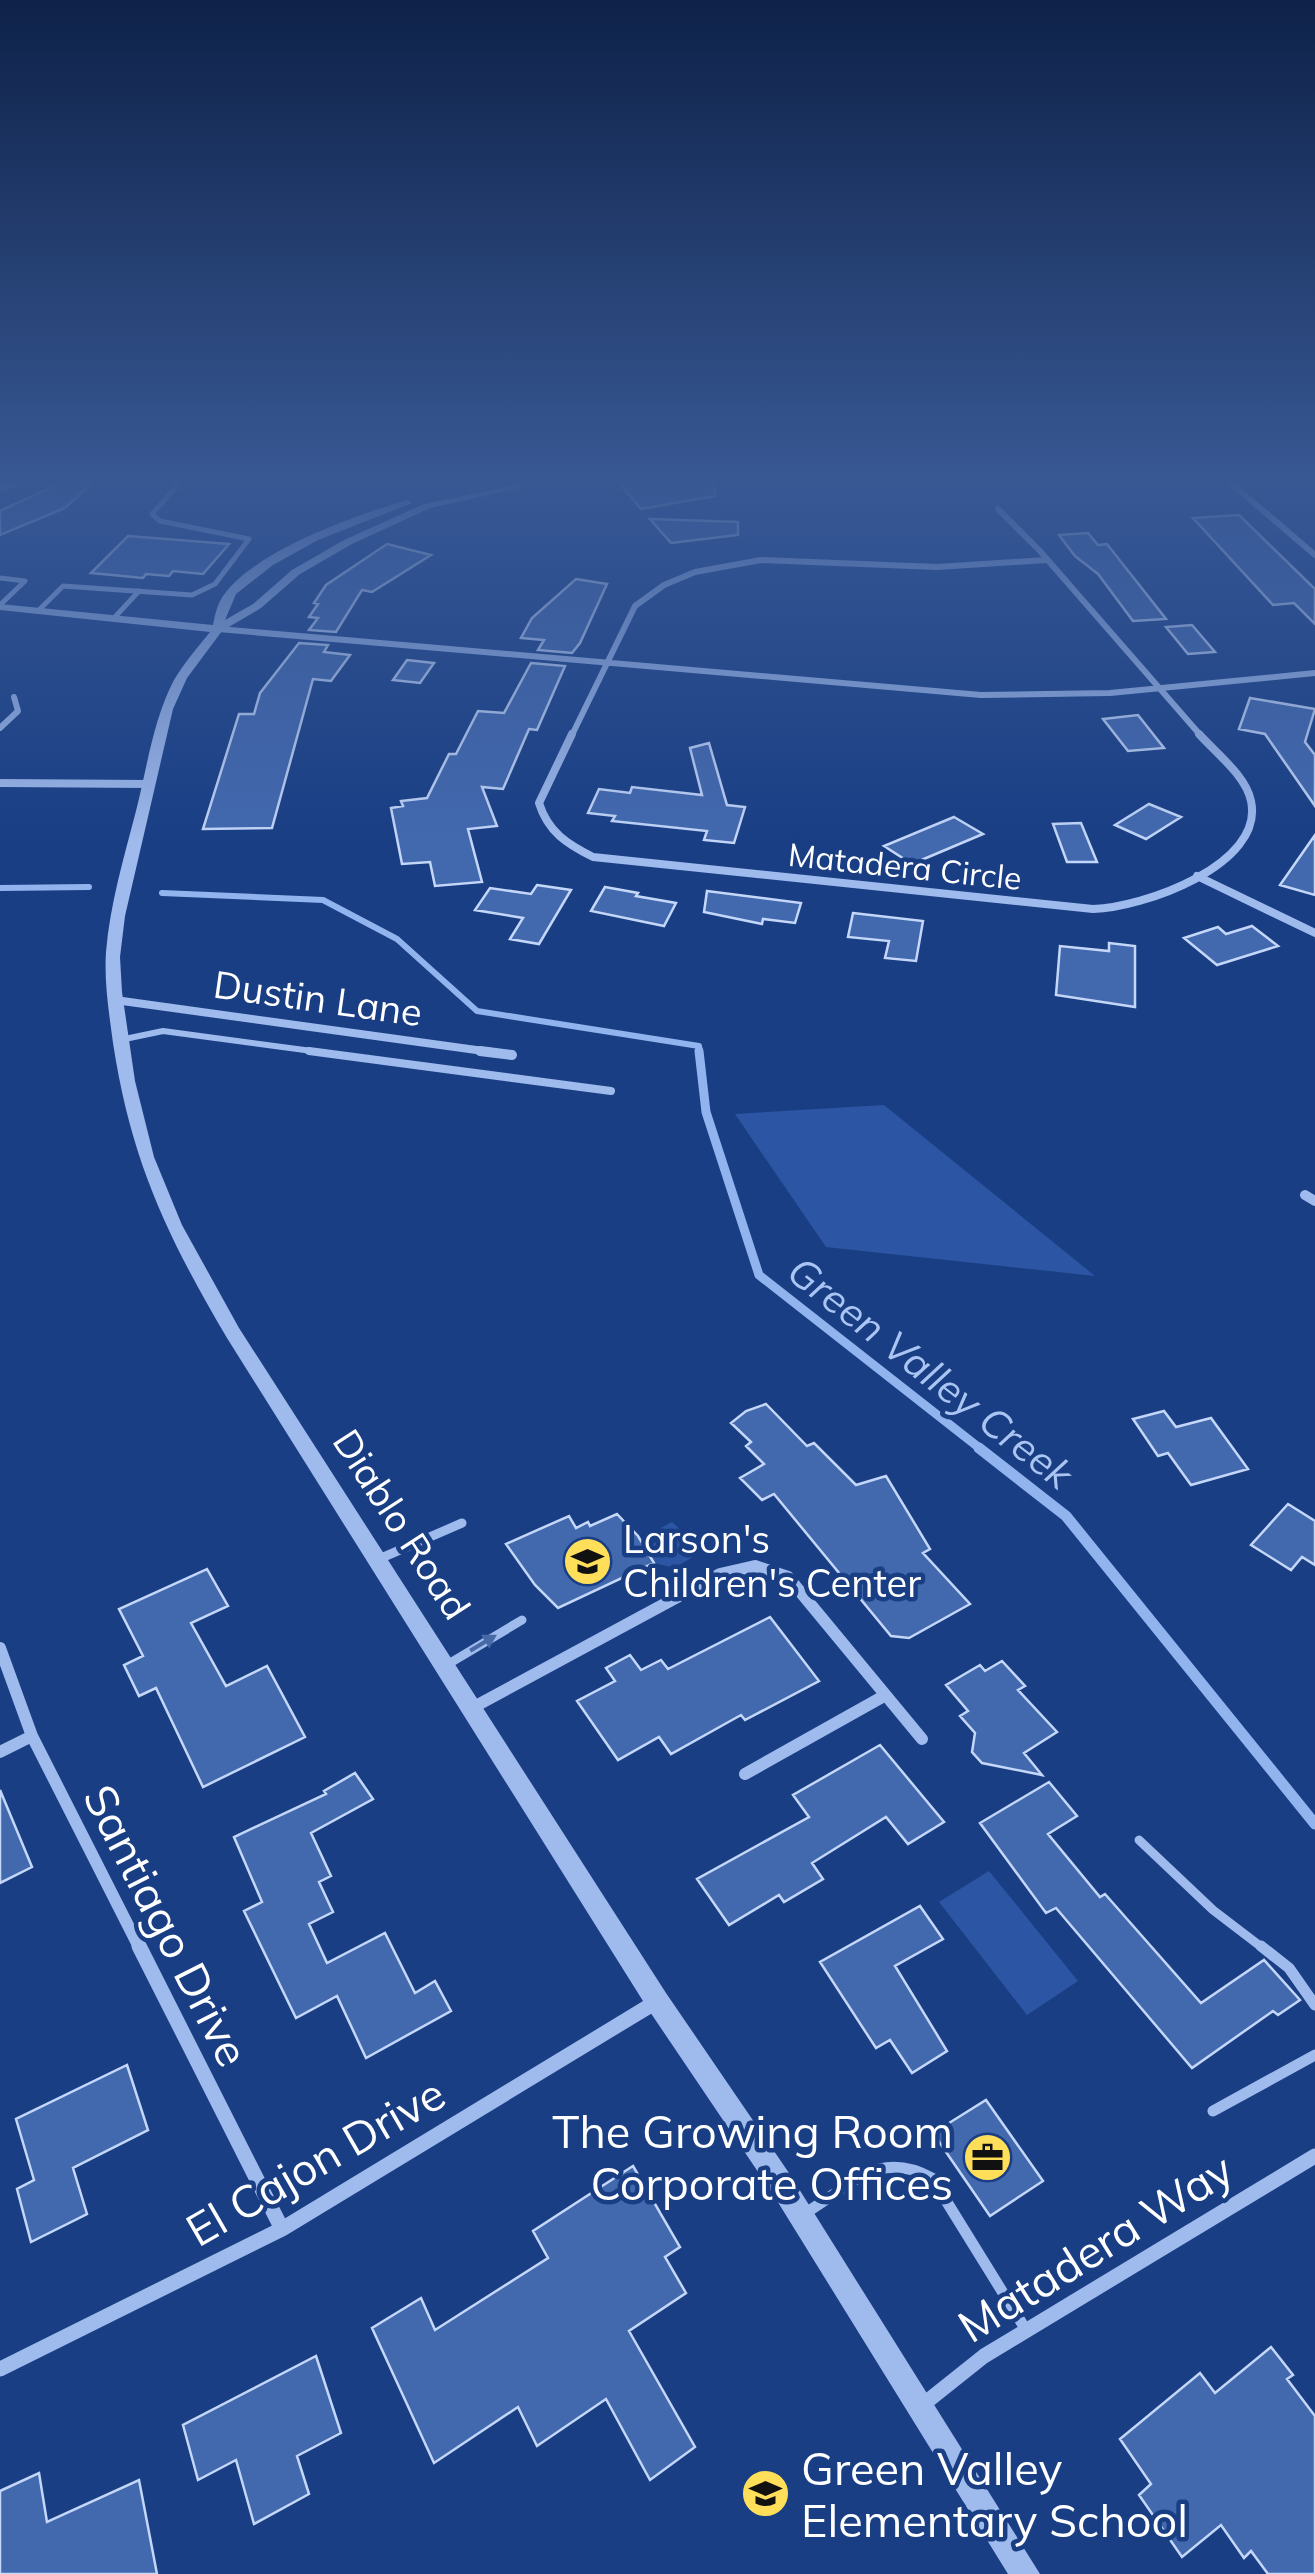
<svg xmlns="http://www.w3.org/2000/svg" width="1315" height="2574" font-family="Mulish,sans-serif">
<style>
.green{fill:#2c56a3}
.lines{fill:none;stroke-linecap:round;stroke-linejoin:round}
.stream-far2{stroke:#91b4ee;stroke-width:6}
.stream-far1{stroke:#91b4ee;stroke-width:9}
.stream{stroke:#91b4ee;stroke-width:11}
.building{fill:#4268ae;stroke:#c4d7f9;stroke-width:2.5}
.service-far4{stroke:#9fbaec;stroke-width:5}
.service-far3{stroke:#9fbaec;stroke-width:6}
.service-far2{stroke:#9fbaec;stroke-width:8}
.service-far1{stroke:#9fbaec;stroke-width:9}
.service{stroke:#9fbaec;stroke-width:11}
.minor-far4{stroke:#9fbaec;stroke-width:6}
.minor-far3{stroke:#9fbaec;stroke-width:8}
.minor-far2{stroke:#9fbaec;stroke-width:10}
.minor-far1{stroke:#9fbaec;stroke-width:12}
.minor{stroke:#9fbaec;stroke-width:15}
.tertiary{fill:#9fbaec;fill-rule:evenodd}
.oneway{fill:#4869a8}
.labels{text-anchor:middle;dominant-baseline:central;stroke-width:9;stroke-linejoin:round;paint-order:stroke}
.far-street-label{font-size:32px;fill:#fff;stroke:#193e84}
.street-label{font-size:38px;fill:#fff;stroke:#193e84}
.poi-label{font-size:38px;fill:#fff;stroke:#193e84;text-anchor:start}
.water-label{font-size:40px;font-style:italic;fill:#aac5f3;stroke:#193e84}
.near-street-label{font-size:45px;fill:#fff;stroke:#193e84}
.near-poi-label{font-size:45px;fill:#fff;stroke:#193e84;text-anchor:end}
</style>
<rect width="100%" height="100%" fill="#193e84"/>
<path class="green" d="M884,1105L1095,1276L826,1247L735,1114Z
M672,1522L683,1532L691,1528L702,1541L695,1545L699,1553L675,1568L654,1563L645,1548L662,1539L657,1530Z
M989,1871L1078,1981L1027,2015L939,1902Z"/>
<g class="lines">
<path class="stream-far2" d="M0,888L89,887
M162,893L323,900L397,939L477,1011L699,1046L700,1053"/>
<path class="stream-far1" d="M699,1051L706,1112L759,1275L982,1450"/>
<path class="stream" d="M979,1448L1066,1516L1315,1824"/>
</g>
<path class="building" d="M58,484H91L65,508L0,535V511Z
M620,484H714L715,496L641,509Z
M1239,515L1315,589V624L1294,603L1273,605L1193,518Z
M650,519L738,522V535L671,543Z
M1088,533L1098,545L1107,544L1166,619L1133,621L1098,574L1075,556L1059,535Z
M128,536L229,544L203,574L173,571L169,576L146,574L143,578L91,573Z
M387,544L431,555L372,592L362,590L336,632L309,630L318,618L309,617L318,604L314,603L326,585Z
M576,579L607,584L580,643L572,653L538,650L544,640L521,638L532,618Z
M1192,625L1215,652L1188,654L1166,627Z
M299,643L328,645L324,652L350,655L331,681L313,679L272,828L203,829L239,714H254L260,693Z
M407,660L434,663L420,683L393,680Z
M531,663L565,666L537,730L529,729L503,789L482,787L497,826L468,829L482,882L435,886L430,862L402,864L391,808L403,806L401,801L427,798L449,754H456L478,711L504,713Z
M1250,698L1315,709L1305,742L1315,755V806L1265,734L1239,729Z
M1138,715L1164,748L1128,751L1103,719Z
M709,743L727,805L745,807L734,843L704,840L707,831L612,821L615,816L588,813L599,789L630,793L632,787L702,795L690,748Z
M1149,804L1181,817L1146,839L1115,825Z
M954,817L983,834L912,864L884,846Z
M1081,823L1097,862H1067L1053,824Z
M1315,835V895L1280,885Z
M537,885L571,890L539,944L510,939L523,918L475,910L490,888L531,894Z
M605,887L638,893L636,896L676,903L664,926L591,911Z
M707,891L746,896L801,903L795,923L763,919L762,924L704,912Z
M853,913L923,921L916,961L885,958L889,941L848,937Z
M1252,926L1278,946L1217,965L1184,938L1218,927L1226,934Z
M1109,943L1135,946V1007L1056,995L1060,946L1109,951Z
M766,1404L807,1446L814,1443L856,1485L886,1476L930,1549L923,1553L970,1604L909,1638L891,1636L774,1494L762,1500L740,1478L764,1464L746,1446L751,1442L731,1423L746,1411Z
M1164,1411L1176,1427L1211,1418L1248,1469L1191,1485L1168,1453L1158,1456L1133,1419Z
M1288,1504L1315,1521V1565L1302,1557L1291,1570L1251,1545Z
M617,1514L638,1536L654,1563L558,1608L535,1585L506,1544L569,1516L576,1528L588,1522L590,1526Z
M207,1569L228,1606L191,1623L226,1686L267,1666L305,1737L203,1787L156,1688L139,1696L124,1665L143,1656L119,1609Z
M770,1617L819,1681L745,1720L741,1715L671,1754L659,1737L618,1760L577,1701L615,1681L606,1668L630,1655L641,1670L661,1660L668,1669Z
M1002,1661L1025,1686L1018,1690L1057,1732L1024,1753L1042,1775L982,1763L972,1752L975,1733L960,1716L968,1711L946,1685L980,1665L985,1671Z
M880,1745L944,1822L908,1844L886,1817L812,1863L823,1879L784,1902L779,1895L729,1925L697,1879L809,1817L793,1795Z
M355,1773L373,1799L311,1833L331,1876L319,1882L333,1912L309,1924L327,1963L385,1933L415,1993L435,1981L451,2011L366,2058L337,1996L296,2018L244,1911L262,1902L234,1837L326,1794L324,1791Z
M1049,1782L1077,1816L1048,1834L1100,1897L1105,1894L1201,2003L1264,1960L1300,2000L1278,2015L1273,2011L1192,2068L1056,1908L1046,1913L980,1823Z
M0,1790L32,1867L0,1883Z
M920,1906L943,1939L895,1966L947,2051L912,2073L890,2040L876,2048L820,1962Z
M127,2065L148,2130L73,2168L87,2214L31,2242L17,2189L34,2180L16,2119Z
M986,2100L1043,2181L990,2216L933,2133Z
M633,2166L680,2247L665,2257L686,2293L629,2331L695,2447L650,2480L606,2399L537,2446L518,2407L434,2463L372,2328L421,2298L435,2330L548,2258L533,2231Z
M1271,2347L1293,2375L1287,2379L1315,2416V2574H1268L1251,2551L1244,2558L1221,2525L1182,2557L1139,2495L1151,2484L1120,2439L1200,2373L1215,2393Z
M316,2356L341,2433L297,2456L309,2494L254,2524L236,2460L198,2480L183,2425Z
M39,2473L47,2522L139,2480L157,2574H0V2491Z"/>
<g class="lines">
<path class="service-far4" d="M0,578L25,581L0,605
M39,610L63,586L192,595L215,584L249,539L160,521L152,514L179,484
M115,617L139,591"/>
<path class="service-far3" d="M120,1040L163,1031L327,1053"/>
<path class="service-far2" d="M309,1051L611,1091"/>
<path class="service-far1" d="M379,1559L462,1523
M445,1666L522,1620
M1139,1840L1213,1910L1264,1949"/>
<path class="service" d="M1261,1946L1289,1968L1315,2005
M1213,2111L1315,2055
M807,2212C853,2184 879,2149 932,2178L1026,2330"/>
<path class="minor-far4" d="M1232,484L1315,555
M0,489L15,484
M998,509L1039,550L1202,737
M218,629L981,695L1110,693L1315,673
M0,728L18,711L14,697
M571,737L635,606L664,585L695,572L761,560L937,567L1046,560"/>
<path class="minor-far3" d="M572,734L539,803C548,832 567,844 593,857L1093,909C1142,908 1265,865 1251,801C1246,776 1217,754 1199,734
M0,783L150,784
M1197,876L1315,933
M115,1000L498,1053"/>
<path class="minor-far2" d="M480,1051L512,1055
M1305,1195L1315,1201"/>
<path class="minor-far1" d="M0,1648L32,1736L140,1949
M472,1708L720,1574L755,1566L788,1577L922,1739
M0,1752L32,1736
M745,1774L884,1696"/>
<path class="minor" d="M139,1946L282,2229
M0,2369L282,2229L656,2002
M920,2407L984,2356L1315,2156"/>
<path class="tertiary" d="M519,484H538L430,508L352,544L300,574L261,608L222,631L187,678L173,709L125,916L120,957L122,992L135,1081L154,1157L182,1225L239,1328L666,1993L789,2173L1040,2574H1008L771,2191L648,2009L227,1338C167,1236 131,1161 113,1043C109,1013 104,982 106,952C110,904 124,857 136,811C147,768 153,720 174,680C184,663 198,647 210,632L0,610V604L213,625C215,615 217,605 223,596C254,551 356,515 407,500L412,503L318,540L273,565L236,594L225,620L253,604L292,570L344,540L424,504Z"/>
</g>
<defs><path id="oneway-solid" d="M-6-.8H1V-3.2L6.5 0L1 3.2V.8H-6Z" transform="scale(2.5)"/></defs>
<use class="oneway" href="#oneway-solid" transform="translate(483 1643) rotate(-31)"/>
<linearGradient id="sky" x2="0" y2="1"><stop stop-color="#0e2249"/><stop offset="0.57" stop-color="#385894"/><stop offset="1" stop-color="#385894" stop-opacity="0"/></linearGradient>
<rect width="1315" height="844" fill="url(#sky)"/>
<defs>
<symbol id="school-disc" viewBox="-11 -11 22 22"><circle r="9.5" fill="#ffdf5a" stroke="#193e84"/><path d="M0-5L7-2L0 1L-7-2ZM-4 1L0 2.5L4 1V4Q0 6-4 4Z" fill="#111"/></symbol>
<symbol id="office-disc" viewBox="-11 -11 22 22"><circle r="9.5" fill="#ffdf5a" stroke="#193e84"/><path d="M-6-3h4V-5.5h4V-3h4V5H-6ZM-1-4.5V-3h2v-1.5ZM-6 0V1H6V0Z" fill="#111"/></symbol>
</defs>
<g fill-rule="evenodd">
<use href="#school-disc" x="560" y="1534" width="55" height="55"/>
<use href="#office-disc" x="960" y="2130" width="55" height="55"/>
<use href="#school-disc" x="738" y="2466" width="55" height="55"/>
</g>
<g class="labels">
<g class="far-street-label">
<text transform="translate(905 866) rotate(6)">Matadera Circle</text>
</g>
<g class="street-label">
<text transform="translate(318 998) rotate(8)">Dustin Lane</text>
<text transform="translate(402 1524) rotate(57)">Diablo Road</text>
</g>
<g class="poi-label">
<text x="623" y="1539">Larson's<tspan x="623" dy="44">Children's Center</tspan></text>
</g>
<g class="water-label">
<text transform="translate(931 1372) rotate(38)">Green Valley Creek</text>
</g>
<g class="near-street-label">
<text transform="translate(167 1925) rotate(63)">Santiago Drive</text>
<text transform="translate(315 2161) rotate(-30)">El Cajon Drive</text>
<text transform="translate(1095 2247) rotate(-32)">Matadera Way</text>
</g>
<g class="near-poi-label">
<text x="953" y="2131">The Growing Room<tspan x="953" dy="52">Corporate Offices</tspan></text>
<text x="801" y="2468" text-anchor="start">Green Valley<tspan x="801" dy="52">Elementary School</tspan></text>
</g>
</g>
</svg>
